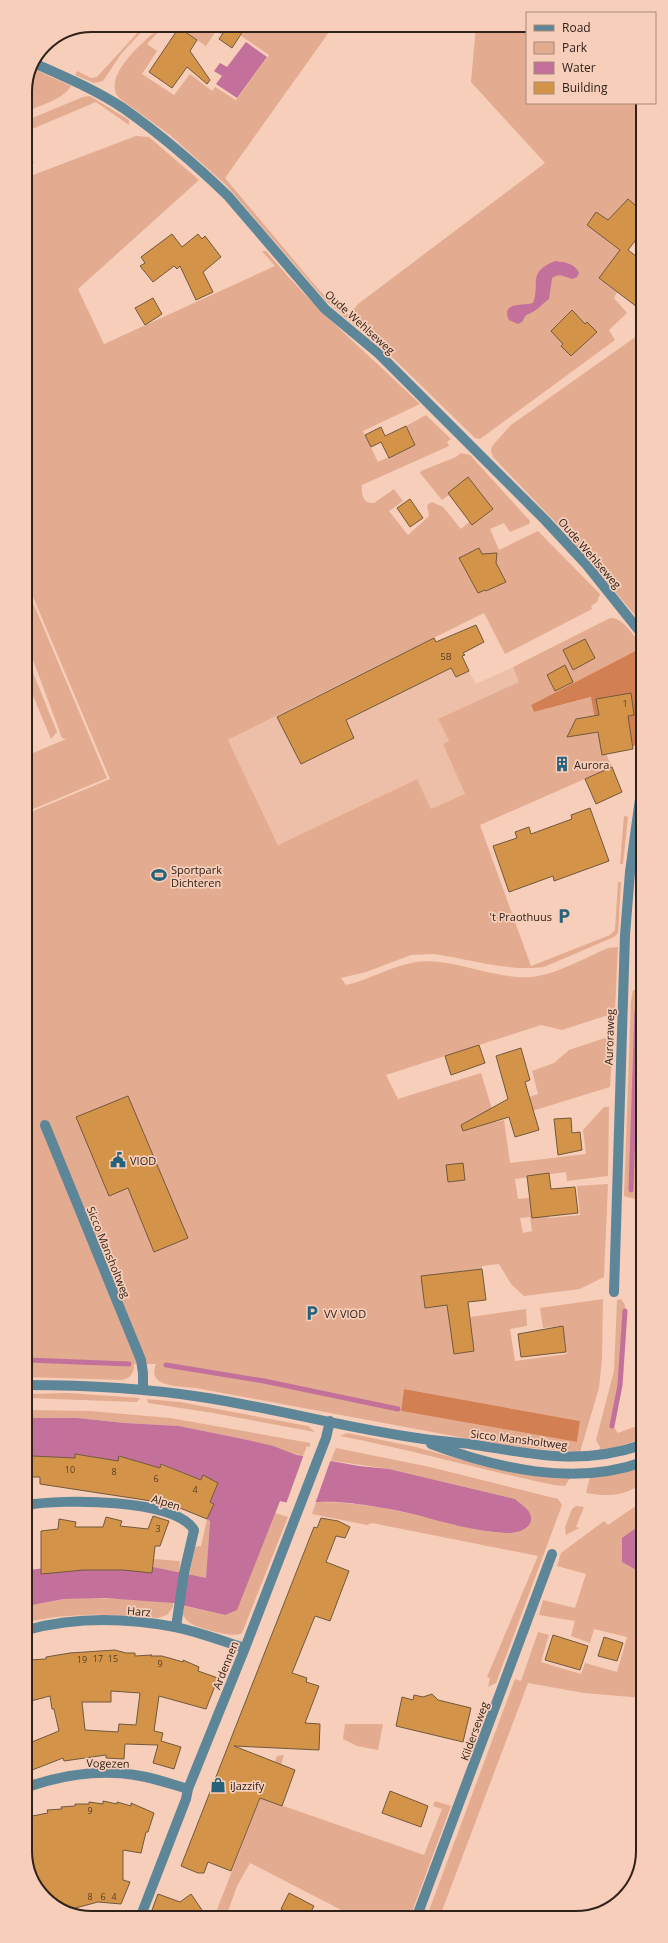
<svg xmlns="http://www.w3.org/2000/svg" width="668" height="1943" font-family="'Open Sans',sans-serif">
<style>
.built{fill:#eebfa8}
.green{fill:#e3ac90;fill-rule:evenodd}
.forest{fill:#d28053}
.water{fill:#c3709b}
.pier{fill:#f6ceb9}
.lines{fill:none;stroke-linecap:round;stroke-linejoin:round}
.stream{stroke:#c3709b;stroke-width:5}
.building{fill:#d3944a;stroke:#72583c;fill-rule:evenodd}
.minor{stroke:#5e8699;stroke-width:10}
.labels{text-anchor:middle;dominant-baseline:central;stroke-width:3.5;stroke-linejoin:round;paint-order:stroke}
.number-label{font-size:9px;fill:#593e25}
.street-label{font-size:11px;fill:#302119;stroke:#f6ceb9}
.poi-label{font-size:11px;fill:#302119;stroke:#f6ceb9;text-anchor:start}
.rim{fill:none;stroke:#302119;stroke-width:2}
</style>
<rect width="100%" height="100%" fill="#f6ceb9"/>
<path class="built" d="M434,638L447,663H449L456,677L469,671L476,684L513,667L520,682L438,719L449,741L444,744L466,794L431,810L417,779L278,845L228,740Z"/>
<path class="green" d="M476,26H527V103H641V245L631,238L599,278L617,292L614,298L627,313L609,330L615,340L480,439L475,438L394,359L326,301L226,185L170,135L119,98C101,77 143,42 158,29H161L147,44L157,51L142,74L174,95L190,74L212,91L215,87L236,100L269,55L240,35L245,28H332L225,178L318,289L331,302L349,315L358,304L545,163L471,82Z
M141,29H144L121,54L103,81L94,83L75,75L77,71L91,78L97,77Z
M186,29H226L222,35L216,31L206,46L184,31Z
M34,69L71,86C63,100 40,105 25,112V88Z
M90,96L129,120V125L96,102L25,132V121L83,97Z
M136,136L149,137L199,180L78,289L104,344L275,266L262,251H266C312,307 367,353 420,404L363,431L378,462L415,445L406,426L426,415L451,439L447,442L449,446L362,485C361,494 363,504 374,503L394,489L403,501L389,511L408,535L429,516L427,505L432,502L443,507L461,529L470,521L449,495L442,500L420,473L421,471L456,457L461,453L470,455L530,521L529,524L510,532L504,523L490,529L499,550L538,531L600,594L597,602L591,606L592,609L505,654L484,613L228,740L278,845L417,779L431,809L465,794L443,744L449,741L438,719L519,682L513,667L610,618C623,617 634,636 641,645V648L531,705L534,712L592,697L602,755L606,754L612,767L480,825L531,966L610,935L615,930L618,882H621L618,933L614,937L544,967C512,972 467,959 434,954L411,955L366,972L341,978L346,985C369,980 394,965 416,962C452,957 495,980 531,977C555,975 585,958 608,948L618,947L615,1009L611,1014L562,1030L541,1025L386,1075L398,1099L481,1073L496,1122L504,1120L510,1163L586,1154L583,1130L604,1107H609L608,1176L567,1181L566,1172L515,1179L518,1199L545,1196L548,1218L580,1215L577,1186L608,1184L604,1277L580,1289L524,1296L511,1284L499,1264L482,1266V1269L422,1276L447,1305L454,1353L474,1351L470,1317L526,1309L527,1326L510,1329L515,1361L567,1354L563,1326L543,1328L540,1308L603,1299L602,1360L599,1388L580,1452L507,1446L196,1388C180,1386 146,1388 156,1364H134C134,1373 131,1378 122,1380L27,1377L26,814L110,779L28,585L26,586L107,778L26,812V756L66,739L62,738L26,641L25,178ZM530,1217L532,1231L523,1233L520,1218ZM404,1389L580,1421L577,1442L401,1411Z
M25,143L34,163L25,166Z
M641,333V618L639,620L564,531L493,457L491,450L493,445L511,425Z
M26,663L30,665L57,732L51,739L26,679Z
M624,816L628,817L623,864H620Z
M642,849V978L636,979L638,882Z
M633,990H642L635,1199L624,1196L631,1001Z
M605,1038L613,1042L610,1087L519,1115L515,1102L538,1094L532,1071L554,1063L569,1050Z
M621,1299L625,1305L624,1344L620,1385L613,1426L618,1433L642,1424V1440L599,1451L600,1447L596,1440L614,1371L617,1300Z
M68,1393L140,1398L137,1402L27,1398V1394Z
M147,1399L180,1402L308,1426L315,1432L213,1413L148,1403Z
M27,1410L90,1411L170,1418L310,1443V1447L307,1446L303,1456L248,1440L179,1426L125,1423L77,1418H27Z
M347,1433L416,1447L495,1469L527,1475L570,1478L565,1486L554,1485C482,1470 412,1450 340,1436Z
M336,1448L430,1467L558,1499L562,1505L496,1683L488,1687L490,1678L487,1677L538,1556L372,1523L367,1525L312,1514L316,1502C356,1501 395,1510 434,1519C461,1525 491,1536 518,1532L515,1499L389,1469L334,1461L331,1460Z
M643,1466V1483C625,1496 608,1497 586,1493L590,1477Z
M271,1490L286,1502L280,1501L275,1513L288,1517L242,1633C235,1639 198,1628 190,1623C187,1621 185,1618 183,1615L184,1606L225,1615Z
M643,1501V1523L622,1539V1562L643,1574V1698L584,1693L528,1683L440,1916H427L515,1679L521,1681L538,1632L549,1635L541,1662L581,1674L585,1663L617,1672L627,1637L594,1629L590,1643L571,1636L575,1621L539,1615L543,1600L575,1608L586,1574L557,1566L561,1553L604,1521L608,1525Z
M576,1506L584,1507L576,1527L579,1528L566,1535L565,1527L572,1509Z
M207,1519L210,1520L206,1579L189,1575L195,1547L201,1546Z
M154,1559L180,1561L179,1573L153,1567Z
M85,1598L130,1599L173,1603V1607L167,1615L158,1618C114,1614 71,1612 27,1622V1606L64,1599Z
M345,1724H383L378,1750L357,1746L343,1739Z
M284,1755L278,1775L275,1803L424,1855L442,1809L433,1806L435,1801L451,1806L410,1917H355L250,1863L237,1886L226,1917H214L277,1756Z"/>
<path class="forest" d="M641,648L642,745L633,746L631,736L618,738L597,730L591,697L534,712L531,705Z
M404,1389L580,1421L577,1442L401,1411Z"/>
<path class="water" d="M246,42L267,57L237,98L216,84L222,76L214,71L220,63L227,67Z
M555,261C564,262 575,263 579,273L577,277L573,279C564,277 560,272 552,278L549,299C541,305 536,312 526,315L522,322L518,324L509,320C500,301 525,306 533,303C541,283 526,273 555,261Z
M27,1418H77L125,1423L179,1426L248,1440L273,1446L297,1455L359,1466L389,1469L515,1499C520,1504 530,1509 531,1517C533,1529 515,1534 506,1533C462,1531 421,1513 377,1507C359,1504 338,1501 319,1502C305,1502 293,1505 280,1501L237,1610L225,1615L173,1603L105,1598L64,1599L27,1606V1577L30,1576L29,1570L53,1567L54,1573L71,1571L70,1565L95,1570H111L112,1564L136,1571L152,1573L153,1567L206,1578L210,1521L207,1519L214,1504L210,1502L218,1483L203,1476L201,1480L162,1464L160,1468L119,1456L118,1461L76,1454L75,1458L32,1456V1461H27Z
M643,1523V1574L622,1562V1538Z"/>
<path class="pier" d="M304,1454L331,1459L315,1504L290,1506L286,1504Z"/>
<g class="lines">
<path class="stream" d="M631,1190L637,1011
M27,1360L129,1364
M166,1365L264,1381L398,1409
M612,1426L620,1385L625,1311"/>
</g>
<path class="building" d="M245,28L232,48L219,39L226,29Z
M178,29H181L197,40L190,51L210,80L207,84L187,67L172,88L149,72Z
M628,199L641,210V233L628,250L641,260V310L599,278L620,250L587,225L596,212L608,220Z
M172,234L182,247L198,234L202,239L205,236L221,257L203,272L213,292L196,300L180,266L177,269L174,266L153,282L140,266L145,263L141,257Z
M153,298L162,314L145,325L135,308Z
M572,310L585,324L587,322L597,332L571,356L561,346L563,344L551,331Z
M406,426L415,445L389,458L381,442L371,447L365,435L381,427L385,436Z
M468,477L493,509L472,525L448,493Z
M410,499L423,518L410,527L397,508Z
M479,548L482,554L497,553L496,563L506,582L486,591L485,590L478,593L459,558Z
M476,625L484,642L463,653L465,655L462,656L469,671L456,677L451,668L346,720L354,738L301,764L277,717L434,638L436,642Z
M585,639L595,658L573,670L563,650Z
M565,665L573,682L555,691L547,675Z
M631,693L634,715L628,716L633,749L602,755L598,732L567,737L576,719L599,715L596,699Z
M612,767L622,792L596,804L585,779Z
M590,808L609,861L554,881L553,876L509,892L493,846L517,838L515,832L529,827L531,834L572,819L571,815Z
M479,1045L485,1063L451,1075L445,1056Z
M521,1048L530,1080L525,1082L539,1130L515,1137L509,1117L463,1131L461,1125L508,1099L496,1056Z
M128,1096L188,1238L154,1252L128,1188L109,1196L76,1117Z
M571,1118L572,1133L580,1132L582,1150L558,1155L554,1119Z
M463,1163L465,1180L448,1182L446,1165Z
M549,1173L551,1189L575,1187L578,1213L532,1218L527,1176Z
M482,1269L486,1300L468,1302L474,1351L454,1354L447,1305L425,1308L421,1276Z
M563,1326L566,1352L521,1357L518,1334Z
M75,1454L118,1461L119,1456L160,1468L161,1464L201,1480L203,1475L218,1483L210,1502L214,1504L207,1519L175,1506L174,1509L157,1503L158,1502L40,1484V1477H27V1461H32V1456L75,1458Z
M153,1516L169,1521L160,1546H155L152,1573L123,1570H84L41,1574V1531L58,1529L59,1519L76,1522L75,1527H103L106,1517L122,1521L120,1526L148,1529Z
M321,1518L338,1521L350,1527L345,1538L336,1536L326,1562L349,1571L330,1621L315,1616L292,1673L307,1678L306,1682L319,1686L305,1723L320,1724L319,1750L234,1746L295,1770L282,1806L260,1798L231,1871L208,1862L204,1873H198L181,1866L314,1527L317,1528Z
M553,1635L588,1646L580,1670L545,1660Z
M604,1637L623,1643L617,1661L598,1656Z
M115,1650L126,1653H135V1656L152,1655L151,1656H162L183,1662V1660L199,1667L198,1671L218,1678L206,1709L159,1696L154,1731L163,1733L161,1741L181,1747L174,1769L153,1763L158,1745L125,1744L124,1759L106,1758V1755L64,1761L63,1758L27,1772V1744L59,1731L54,1709H52L50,1696L27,1702V1662H30V1660L46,1659V1657L70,1653ZM111,1691L140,1693L136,1725L119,1724L118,1732L85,1730L82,1702H111Z
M432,1694L438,1700L471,1708L463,1742L396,1726L402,1697L413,1700L414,1695L423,1697Z
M390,1791L428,1806L421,1827L382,1813Z
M103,1801L117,1804V1802L131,1806V1803L154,1813L148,1832H146L141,1853L123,1850V1880L130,1882L121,1904L98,1902L68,1910L48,1901L27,1865V1817L48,1813L47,1810L62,1809L61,1807L75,1806V1804H89V1802L103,1804Z
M289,1893L314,1906L308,1917H296L281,1909Z
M158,1894L180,1902L191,1894L202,1910L190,1917L149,1918Z"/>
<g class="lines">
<path class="minor" d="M36,64C65,77 96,90 123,108C160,134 195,164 228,196L325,309L379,354L545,520L585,563L641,633
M45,1125L141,1360L143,1373V1389
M614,1292L625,935L630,872L642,784
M27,1385C85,1385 143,1388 201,1397C274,1408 345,1428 417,1438C434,1441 452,1442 470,1444C533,1454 579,1466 642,1445
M431,1444C496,1468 574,1487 643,1462
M27,1505C61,1499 175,1498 194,1530L184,1573L176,1627
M27,1630C74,1617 127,1618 175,1627C199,1632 222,1641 245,1648
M27,1787C65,1774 106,1768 146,1777C160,1780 174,1785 188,1789
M417,1916L552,1554
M140,1918L186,1799L188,1789L245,1648L326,1438L330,1421"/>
</g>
<defs>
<symbol id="building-bare" viewBox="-9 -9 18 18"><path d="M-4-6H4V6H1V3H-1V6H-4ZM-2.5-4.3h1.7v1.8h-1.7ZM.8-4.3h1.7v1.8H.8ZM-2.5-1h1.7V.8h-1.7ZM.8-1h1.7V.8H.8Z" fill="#27627b" stroke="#f6ceb9" stroke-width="2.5" paint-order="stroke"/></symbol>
<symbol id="stadium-bare" viewBox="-9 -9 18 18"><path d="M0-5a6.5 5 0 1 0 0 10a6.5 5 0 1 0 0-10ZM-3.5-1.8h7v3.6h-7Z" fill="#27627b" stroke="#f6ceb9" stroke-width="2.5" paint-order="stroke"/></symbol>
<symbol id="parking-bare" viewBox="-9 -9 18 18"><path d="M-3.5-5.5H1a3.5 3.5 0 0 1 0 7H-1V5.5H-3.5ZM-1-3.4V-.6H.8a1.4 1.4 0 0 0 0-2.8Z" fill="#27627b" stroke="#f6ceb9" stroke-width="2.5" paint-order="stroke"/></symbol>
<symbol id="civic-bare" viewBox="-9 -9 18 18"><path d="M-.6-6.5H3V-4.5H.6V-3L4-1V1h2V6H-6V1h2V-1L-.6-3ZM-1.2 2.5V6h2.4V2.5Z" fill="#27627b" stroke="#f6ceb9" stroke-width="2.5" paint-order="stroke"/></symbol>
<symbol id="shop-bare" viewBox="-9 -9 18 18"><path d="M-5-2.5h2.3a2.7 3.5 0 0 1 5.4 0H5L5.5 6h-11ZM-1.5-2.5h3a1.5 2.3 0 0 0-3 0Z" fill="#27627b" stroke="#f6ceb9" stroke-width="2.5" paint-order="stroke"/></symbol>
</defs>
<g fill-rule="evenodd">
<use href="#building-bare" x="551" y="753" width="22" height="22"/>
<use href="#stadium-bare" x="148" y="864" width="22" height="22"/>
<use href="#parking-bare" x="553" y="905" width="22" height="22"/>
<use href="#civic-bare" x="107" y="1149" width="22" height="22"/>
<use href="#parking-bare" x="301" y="1302" width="22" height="22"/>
<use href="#shop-bare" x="207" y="1774" width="22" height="22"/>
</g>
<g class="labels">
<g class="number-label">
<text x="446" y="656">5B</text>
<text x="625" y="703">1</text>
<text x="70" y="1469">10</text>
<text x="114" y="1471">8</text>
<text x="156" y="1478">6</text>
<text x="195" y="1489">4</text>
<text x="158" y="1528">3</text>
<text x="98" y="1658">17</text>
<text x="113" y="1658">15</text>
<text x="82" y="1659">19</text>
<text x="160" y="1663">9</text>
<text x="90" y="1810">9</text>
<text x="90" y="1896">8</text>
<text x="103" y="1896">6</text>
<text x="114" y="1896">4</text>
</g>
<g class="street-label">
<text transform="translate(360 322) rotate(42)">Oude Wehlseweg</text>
<text transform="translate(590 553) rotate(49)">Oude Wehlseweg</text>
<text transform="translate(609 1037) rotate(-88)">Auroraweg</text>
<text transform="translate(109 1252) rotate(68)">Sicco Mansholtweg</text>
<text transform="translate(519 1439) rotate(7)">Sicco Mansholtweg</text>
<text transform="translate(166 1502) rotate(17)">Alpen</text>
<text transform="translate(139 1611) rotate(5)">Harz</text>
<text transform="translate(225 1665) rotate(-68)">Ardennen</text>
<text transform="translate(474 1731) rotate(-70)">Kilderseweg</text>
<text transform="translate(108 1763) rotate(1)">Vogezen</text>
</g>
<g class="poi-label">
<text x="574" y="764">Aurora</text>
<text x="171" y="869">Sportpark<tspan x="171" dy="13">Dichteren</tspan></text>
<text x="552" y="916" text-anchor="end">'t Praothuus</text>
<text x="130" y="1160">VIOD</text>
<text x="324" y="1313">VV VIOD</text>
<text x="230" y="1785">iJazzify</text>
</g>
</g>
<path d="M0 0H668V1943H0ZM92 32H576A60 60 0 0 1 636 92V1851A60 60 0 0 1 576 1911H92A60 60 0 0 1 32 1851V92A60 60 0 0 1 92 32Z" fill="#f6ceb9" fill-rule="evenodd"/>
<path class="rim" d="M92 32H576A60 60 0 0 1 636 92V1851A60 60 0 0 1 576 1911H92A60 60 0 0 1 32 1851V92A60 60 0 0 1 92 32Z"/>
<rect x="526" y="12" width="130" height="92" fill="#f6ceb9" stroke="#a78979"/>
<rect x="534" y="25" width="20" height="6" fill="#5e8699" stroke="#a78979"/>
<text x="562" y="32" font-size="12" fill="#302119">Road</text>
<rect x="534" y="42" width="20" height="12" fill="#e3ac90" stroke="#a78979"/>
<text x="562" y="52" font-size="12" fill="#302119">Park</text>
<rect x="534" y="62" width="20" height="12" fill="#c3709b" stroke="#a78979"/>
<text x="562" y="72" font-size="12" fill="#302119">Water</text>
<rect x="534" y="82" width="20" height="12" fill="#d3944a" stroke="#a78979"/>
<text x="562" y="92" font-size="12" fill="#302119">Building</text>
</svg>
